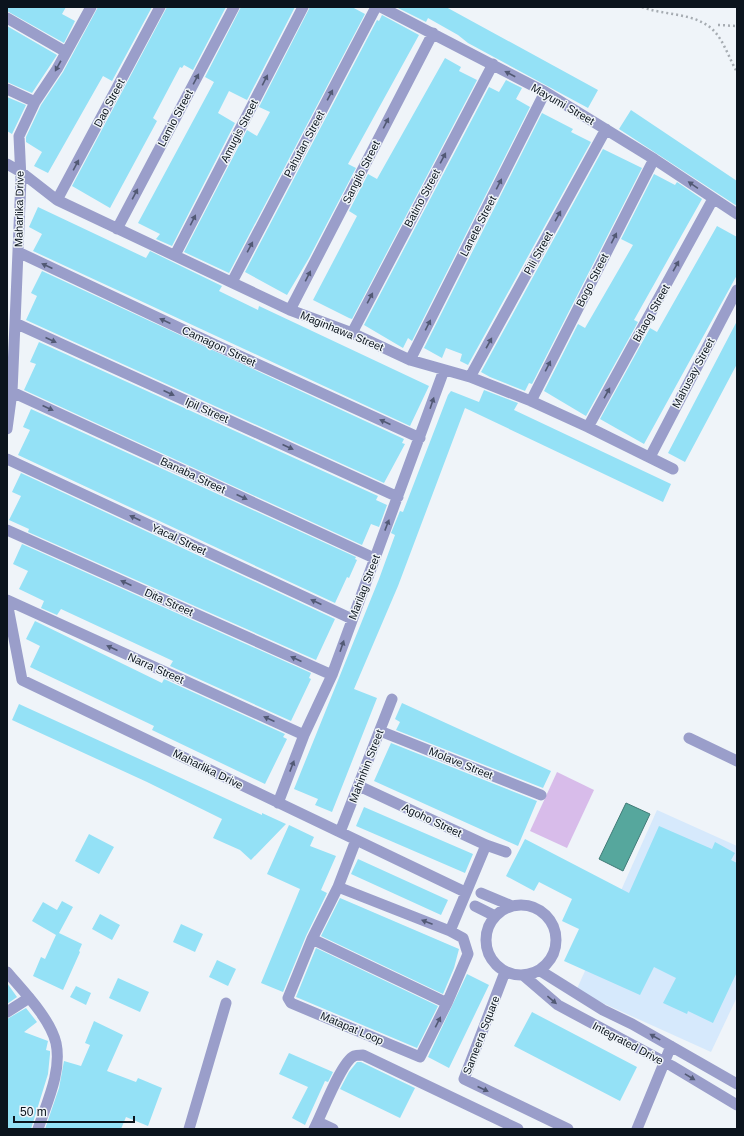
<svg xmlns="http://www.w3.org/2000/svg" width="744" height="1136" font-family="Arial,sans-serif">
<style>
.built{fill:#d6e9fc}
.green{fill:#d8bcea}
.water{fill:#56a79d;stroke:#407b77}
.building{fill:#94e1f6}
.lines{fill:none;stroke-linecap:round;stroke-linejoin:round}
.path{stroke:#a6acb2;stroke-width:2.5;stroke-dasharray:2 3;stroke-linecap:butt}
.minor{stroke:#9a9eca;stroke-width:11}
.tertiary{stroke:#9a9eca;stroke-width:11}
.oneway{fill:#525974}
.labels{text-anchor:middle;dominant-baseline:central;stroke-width:3;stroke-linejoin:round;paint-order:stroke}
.street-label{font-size:11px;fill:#0b141d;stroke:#eff4f9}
</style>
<rect width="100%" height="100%" fill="#eff4f9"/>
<path class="built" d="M657,810L737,846V997L711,1052L576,991Z"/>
<path class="green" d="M557,772L594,790L567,848L530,831Z"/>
<path class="water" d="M626,803L650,814L623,871L599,859Z"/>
<path class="building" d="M7,7H66L62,14L75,21L64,43L7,11Z
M98,7H152L112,81L103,76L48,173L34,166L42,152L26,142V137L41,105L63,72Z
M167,7H226L193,70L184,65L182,68L180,67L153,118L157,121L110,208L72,186Z
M241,7H295L247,100L229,91L218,113L235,123L172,246L156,239L160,234L138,223L214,82L205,77Z
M310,7H352L365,14L229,273L184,252L247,130L257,136L270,112L259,107Z
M396,7H446L598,90L588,108L468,43L458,35L428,18L426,22Z
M382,15L419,35L348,164L356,168L309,258L287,295L245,272L377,20L379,21Z
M7,26L57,55L32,93L7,82Z
M445,58L461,67L459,71L477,80L352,319L349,318L313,300L357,216L349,211L368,174L377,179Z
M506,80L522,88L516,99L530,107L412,341L408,338L403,348L364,325L489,87L499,92Z
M7,97L26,105L12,134L7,131Z
M631,110L737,181V206L619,129Z
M542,113L573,129L571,132L591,142L468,365L460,361L462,354L446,348L442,358L424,348Z
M603,149L642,168L532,384L529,383L525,391L490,377L481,372Z
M654,174L675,185L677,182L702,199L634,320L638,322L586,416L544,391L578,324L585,328L633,245L621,239Z
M38,207L146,258L150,251L222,286L219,291L258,310L259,306L429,386L410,426L33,251L42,234L29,227Z
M717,226L737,237V275L644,444L600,419L650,328L657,332Z
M42,271L404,439L402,443L405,444L384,483L26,320L37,296L31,293Z
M737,321V364L685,462L668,453Z
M39,342L378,496L376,500L387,505L379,527L371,524L362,545L24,390L36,364L30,362Z
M484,390L518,403L514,410L671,484L663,502L465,408L398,586L354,689L377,698L332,812L315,805L318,799L294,789L379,579L395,535L391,533L400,511L403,512L448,395L451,391L479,402Z
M31,409L356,557L355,559L357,560L349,578L347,577L335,603L18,455L30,430L23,427Z
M21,473L335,619L316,660L28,532L29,529L9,520L21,496L12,492Z
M22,544L311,673L309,678L311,679L291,721L170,666L173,661L61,609L57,615L41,608L44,601L19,589L28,571L13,564Z
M35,621L162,683L164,679L285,734L283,737L287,739L265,784L152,730L154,726L30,667L40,646L26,639Z
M402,703L551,771L543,788L396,730L400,722L395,719Z
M19,704L262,815V813L286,824L251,860L240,850L213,838L222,819L147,782L12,720Z
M391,743L537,801L518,846L374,781Z
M364,807L473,854L465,873L356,826Z
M289,825L314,837L310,846L336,856L321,890L327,893L306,936L283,992L261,983L300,889L267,874Z
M659,826L712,849L715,842L735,853L731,860L737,863V972L713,1023L688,1011L687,1014L663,1003L676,978L654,967L640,995L564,961L579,929L562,921L572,899L539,882L534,891L506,876L525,839L629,893Z
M89,834L114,847L99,874L75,861Z
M358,859L448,900L441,915L351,874Z
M340,898L459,949L454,968L443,994L321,936Z
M62,901L73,907L59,933L82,944L79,951L80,952L63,990L33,976L41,957L45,959L56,935L32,921L43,902L57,910Z
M100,914L120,925L112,940L92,929Z
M181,924L203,934L195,952L173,942Z
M316,948L438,1006L417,1048L296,997Z
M217,960L236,969L228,986L209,977Z
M467,974L489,985L449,1068L428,1057Z
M118,978L149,992L140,1012L109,998Z
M7,983L17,997L7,1004Z
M76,986L91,993L86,1005L70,997Z
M26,1008L37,1022L24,1032L48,1041L46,1050L50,1051V1054L48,1074L31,1129H7V1019Z
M532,1012L637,1067L620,1101L514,1046Z
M94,1021L123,1035L107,1071L136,1082L138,1078L162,1088L148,1126L126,1117L121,1129H45L59,1088L64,1061L81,1066L90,1045L85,1043Z
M289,1053L333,1072L328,1082L325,1081L305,1125L292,1118L308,1087L279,1074Z
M357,1062H361L415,1088L400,1118L340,1089L349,1072Z"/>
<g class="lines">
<path class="path" d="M642,7C665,16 697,12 715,32C724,42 730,60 737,72
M718,25L737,26"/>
<path class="minor" d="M381,7L545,92L654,159L737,214
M7,18L66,52
M7,89L35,102
M7,164L21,172L57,200L290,310L352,333L410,360L470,377L531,401L588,427L673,469
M57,200L160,7
M117,229L234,7
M18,252L220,347L420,438
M175,255L303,7
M232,282L376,7
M290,310L433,33
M15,323L398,497
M352,333L493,64
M410,360L545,92
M470,377L606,129
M12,392L374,558
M531,401L654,159
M588,427L713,199
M7,429L12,392L15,323L21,179L19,136L35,102L57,69L91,7
M650,457L737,290
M7,459L352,619
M7,530L332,675
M7,600L304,735
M7,602L22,680L465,892
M380,731L541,795
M689,738L737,761
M359,786L486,845L506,852
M278,803L304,735L332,675L444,370
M340,832L392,699
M338,887L450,931L463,938L468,954L447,1003L420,1057L291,1003L288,998L312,939L338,887L356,840
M481,893L512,906
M486 940a35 35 0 1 1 70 0a35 35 0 1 1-70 0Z
M475,906L495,916
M450,931L486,845
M312,939L447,1003
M539,970L603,1010L632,1024L737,1084
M505,972L464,1079L568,1129
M523,975L558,1005L672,1066L737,1105
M7,1012L29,998
M318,1122L333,1129
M189,1129L226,1003
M314,1129C322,1114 341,1062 354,1056C356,1055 361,1055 363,1055L518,1129
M637,1129L671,1046"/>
<path class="tertiary" d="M7,972C23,991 50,1018 56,1043C62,1071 47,1102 38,1129"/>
</g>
<defs><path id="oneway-solid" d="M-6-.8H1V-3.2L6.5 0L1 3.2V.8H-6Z"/></defs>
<g class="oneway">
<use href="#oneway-solid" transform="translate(58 66) rotate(119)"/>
<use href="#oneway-solid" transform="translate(510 74) rotate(-152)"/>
<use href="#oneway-solid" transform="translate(196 79) rotate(-62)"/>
<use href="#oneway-solid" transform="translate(265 80) rotate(-63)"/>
<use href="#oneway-solid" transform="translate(330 95) rotate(-62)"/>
<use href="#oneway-solid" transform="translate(386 123) rotate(-63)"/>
<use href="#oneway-solid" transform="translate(443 158) rotate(-62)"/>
<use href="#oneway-solid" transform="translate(76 165) rotate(-62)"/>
<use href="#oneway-solid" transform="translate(499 184) rotate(-63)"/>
<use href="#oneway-solid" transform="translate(693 185) rotate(-146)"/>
<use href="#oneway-solid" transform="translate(135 194) rotate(-62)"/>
<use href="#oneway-solid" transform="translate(558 216) rotate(-61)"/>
<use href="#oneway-solid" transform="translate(193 220) rotate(-63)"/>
<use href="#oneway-solid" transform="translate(614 238) rotate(-63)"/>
<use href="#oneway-solid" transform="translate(250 247) rotate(-62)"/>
<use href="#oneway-solid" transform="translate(47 266) rotate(-155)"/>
<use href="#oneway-solid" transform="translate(676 266) rotate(-61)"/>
<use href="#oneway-solid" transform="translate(308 276) rotate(-63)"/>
<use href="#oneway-solid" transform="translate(370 298) rotate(-62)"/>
<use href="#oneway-solid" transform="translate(165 321) rotate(-155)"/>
<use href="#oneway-solid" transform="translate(428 325) rotate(-63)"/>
<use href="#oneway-solid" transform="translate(51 340) rotate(24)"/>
<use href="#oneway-solid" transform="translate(489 343) rotate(-61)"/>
<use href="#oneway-solid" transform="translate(548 366) rotate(-63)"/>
<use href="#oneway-solid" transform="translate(169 393) rotate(24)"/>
<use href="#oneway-solid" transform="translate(607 393) rotate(-61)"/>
<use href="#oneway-solid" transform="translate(432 403) rotate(-71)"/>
<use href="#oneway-solid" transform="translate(48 408) rotate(25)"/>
<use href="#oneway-solid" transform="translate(385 422) rotate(-156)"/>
<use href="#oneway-solid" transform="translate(288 447) rotate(24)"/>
<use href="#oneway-solid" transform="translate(242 497) rotate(25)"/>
<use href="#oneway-solid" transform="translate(135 518) rotate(-155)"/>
<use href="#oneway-solid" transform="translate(387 525) rotate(-69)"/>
<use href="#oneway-solid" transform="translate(126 583) rotate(-156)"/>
<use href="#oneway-solid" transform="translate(316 602) rotate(-155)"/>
<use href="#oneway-solid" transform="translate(342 646) rotate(-71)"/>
<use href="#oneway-solid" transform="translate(112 648) rotate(-156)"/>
<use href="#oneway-solid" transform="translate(296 659) rotate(-156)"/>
<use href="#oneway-solid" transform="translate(269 719) rotate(-156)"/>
<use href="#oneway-solid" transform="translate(292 766) rotate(-69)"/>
<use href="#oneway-solid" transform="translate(427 922) rotate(-159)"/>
<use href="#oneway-solid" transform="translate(552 1000) rotate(40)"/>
<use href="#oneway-solid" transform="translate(438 1022) rotate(-63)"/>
<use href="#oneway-solid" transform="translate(655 1037) rotate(-151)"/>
<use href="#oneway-solid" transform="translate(690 1077) rotate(31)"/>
<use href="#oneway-solid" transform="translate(483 1089) rotate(25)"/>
</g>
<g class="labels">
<g class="street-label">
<text transform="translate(109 103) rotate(-62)">Dao Street</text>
<text transform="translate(563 104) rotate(30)">Mayumi Street</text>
<text transform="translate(175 118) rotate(-62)">Lamio Street</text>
<text transform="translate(239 131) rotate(-63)">Amugis Street</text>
<text transform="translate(304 144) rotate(-62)">Pahutan Street</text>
<text transform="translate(361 172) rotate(-63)">Sangilo Street</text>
<text transform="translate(422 198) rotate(-62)">Batino Street</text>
<text transform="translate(19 209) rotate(-89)">Maharlika Drive</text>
<text transform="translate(478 226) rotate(-63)">Lanete Street</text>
<text transform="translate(538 253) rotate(-61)">Pili Street</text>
<text transform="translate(592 280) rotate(-63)">Bogo Street</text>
<text transform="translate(651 313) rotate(-61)">Bitaog Street</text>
<text transform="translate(342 331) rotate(22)">Maginhawa Street</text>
<text transform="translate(219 346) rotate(25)">Camagon Street</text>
<text transform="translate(693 373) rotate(-62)">Mahusay Street</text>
<text transform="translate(207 410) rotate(24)">Ipil Street</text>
<text transform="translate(193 475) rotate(25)">Banaba Street</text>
<text transform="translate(179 539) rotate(25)">Yacal Street</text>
<text transform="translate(364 587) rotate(-69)">Marilag Street</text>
<text transform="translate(169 602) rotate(24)">Dita Street</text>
<text transform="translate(156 668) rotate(24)">Narra Street</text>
<text transform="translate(461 763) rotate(22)">Molave Street</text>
<text transform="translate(366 766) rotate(-69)">Mahinhin Street</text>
<text transform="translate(208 769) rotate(26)">Maharlika Drive</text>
<text transform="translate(432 820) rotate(25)">Agoho Street</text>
<text transform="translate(352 1028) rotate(23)">Matapat Loop</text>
<text transform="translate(481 1035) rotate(-69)">Sameera Square</text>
<text transform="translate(628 1043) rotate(28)">Integrated Drive</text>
</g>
</g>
<rect width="744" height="1136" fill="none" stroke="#0b141d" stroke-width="16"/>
<path d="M14 1116v6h120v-6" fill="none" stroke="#0b141d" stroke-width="2"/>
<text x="20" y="1116" font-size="12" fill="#0b141d" stroke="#eff4f9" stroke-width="3" paint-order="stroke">50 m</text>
</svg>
